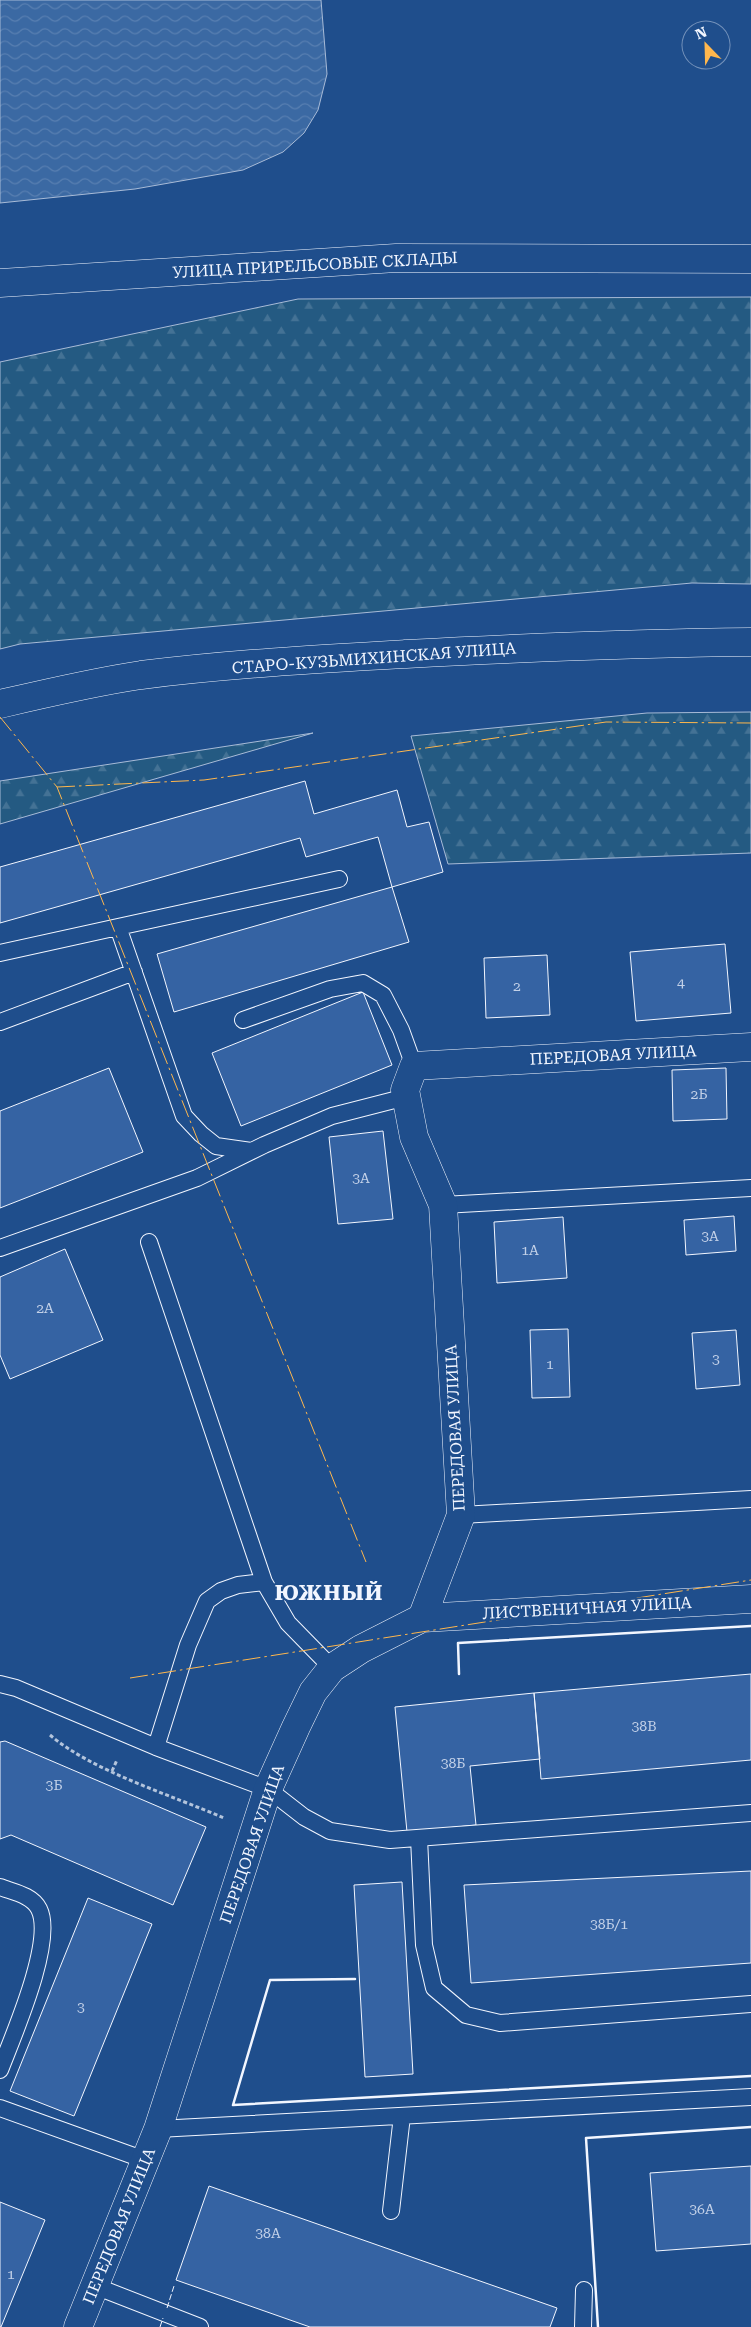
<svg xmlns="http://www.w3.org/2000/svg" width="751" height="2327" font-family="'Roboto Serif',serif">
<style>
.forest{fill:url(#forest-firs);stroke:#a8bbd7}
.water{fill:url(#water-waves);stroke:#a8bbd7}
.building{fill:#3563a3;stroke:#f2f6ff}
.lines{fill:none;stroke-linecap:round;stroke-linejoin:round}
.lane-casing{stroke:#f2f6ff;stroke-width:18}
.street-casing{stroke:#f2f6ff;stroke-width:29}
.secondary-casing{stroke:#f2f6ff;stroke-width:29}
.path{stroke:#b3c4dc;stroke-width:3;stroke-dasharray:4 2.5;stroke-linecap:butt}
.lane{stroke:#1f4e8c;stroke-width:16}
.street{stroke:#1f4e8c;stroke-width:28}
.secondary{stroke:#1f4e8c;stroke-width:28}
.fence{stroke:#f2f6ff;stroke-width:1;stroke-dasharray:6 2.5;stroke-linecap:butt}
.wall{stroke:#f2f6ff;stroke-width:2.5}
.power{stroke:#ffb74d;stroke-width:1;stroke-dasharray:18 4 2.5 4;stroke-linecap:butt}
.labels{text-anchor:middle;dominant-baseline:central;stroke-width:4;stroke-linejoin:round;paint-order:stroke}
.number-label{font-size:14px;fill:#c3d1e8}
.street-label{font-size:16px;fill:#f2f6ff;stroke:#1f4e8c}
.district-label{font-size:21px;font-weight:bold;letter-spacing:1px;fill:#f2f6ff;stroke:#1f4e8c}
</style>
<defs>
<pattern id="forest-firs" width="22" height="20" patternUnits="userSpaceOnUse" patternTransform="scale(1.25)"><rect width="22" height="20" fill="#245a82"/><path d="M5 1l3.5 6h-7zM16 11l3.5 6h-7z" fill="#447295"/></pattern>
<pattern id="water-waves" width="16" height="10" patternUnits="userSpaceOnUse" patternTransform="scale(1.25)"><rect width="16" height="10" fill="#3b69a3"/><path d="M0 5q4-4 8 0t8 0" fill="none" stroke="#587fb1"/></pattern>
</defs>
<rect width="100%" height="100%" fill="#1f4e8c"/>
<path class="forest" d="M751,297V584L692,583L20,644L0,649V362L298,299Z
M751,712V853L448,864L411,736L647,713Z
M313,733L0,824V781Z"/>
<path class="water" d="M0,0H321L327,74L318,110L304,133L283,152L243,170L135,189L0,203Z"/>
<path class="building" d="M305,781L314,814L397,790L407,827L429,822L443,872L392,887L378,837L306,857L300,838L0,923V867Z
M392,887L409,942L174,1012L157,954Z
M725,944L731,1013L636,1021L630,952Z
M547,955L550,1015L486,1018L484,958Z
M363,992L392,1065L241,1126L212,1053Z
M109,1068L143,1152L0,1208V1111Z
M726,1068L727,1119L673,1121L672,1070Z
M383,1131L393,1219L338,1224L329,1137Z
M734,1216L736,1251L686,1255L684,1220Z
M563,1217L567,1278L497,1283L494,1222Z
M65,1249L103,1340L10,1379L0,1355V1277Z
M568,1329L570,1397L532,1398L530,1330Z
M736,1330L740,1385L696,1389L692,1333Z
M751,1674V1760L541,1779L534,1693Z
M534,1693L540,1759L470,1766L476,1825L407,1832L395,1707Z
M5,1741L206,1827L173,1905L11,1835L0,1839V1742Z
M751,1871V1963L471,1983L464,1885Z
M402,1882L413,2074L365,2077L354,1885Z
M88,1898L152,1924L74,2116L10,2091Z
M751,2166V2244L656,2251L650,2173Z
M209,2186L557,2308L550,2327H310L176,2280Z
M0,2202L45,2220L1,2327H0Z"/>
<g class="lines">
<defs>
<path id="lane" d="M0,953L118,927
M243,1020L330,989L363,983L383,995L401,1030L414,1066
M0,1022L134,972
M251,1151L216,1146L201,1134L184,1116L118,927L339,879
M443,1205L751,1188
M149,1242L264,1582L288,1623L332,1668
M0,1248L197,1178L264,1145L332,1116L406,1097
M461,1515L751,1499
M0,1684L16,1688L156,1747L268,1789L304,1817L330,1831L390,1840L751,1813
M156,1747L188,1645L207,1601L221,1591L238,1585L264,1582
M419,1838L424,1945L434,1988L466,2015L500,2023L751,2004
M0,1887C13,1892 32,1895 39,1909C55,1941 13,2036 0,2070
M0,2108L145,2160
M158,2129L751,2097
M391,2211L402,2116
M95,2286L200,2327
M583,2327L584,2290"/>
<path id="street" d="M0,283L396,258L751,259
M422,1618L751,1599
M78,2327L158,2129L268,1789L296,1727L313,1692L332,1668L361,1649L422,1618L461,1515L443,1205L414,1137L405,1090L414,1066L751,1047"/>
<path id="secondary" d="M0,704C47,693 94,682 141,675C229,664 318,659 406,654C521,648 636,643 751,642"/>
</defs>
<use href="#lane" class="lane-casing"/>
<use href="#street" class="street-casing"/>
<use href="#secondary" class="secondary-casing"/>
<path class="path" d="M50,1735C92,1771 171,1795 224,1818
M112,1771L117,1760"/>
<use href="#lane" class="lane"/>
<use href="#street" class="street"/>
<use href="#secondary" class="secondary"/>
<path class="fence" d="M167,2308L174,2286
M160,2327L163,2318"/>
<path class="wall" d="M459,1674L458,1643L751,1626
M355,1979L270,1980L233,2105L751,2076
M598,2327L586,2138L751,2127"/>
<path class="power" d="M0,717L57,787L366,1562
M57,787L204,780L606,722L751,723
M130,1678L751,1580"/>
</g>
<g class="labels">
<g class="number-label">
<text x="681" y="982">4</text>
<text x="517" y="986">2</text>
<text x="699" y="1094">2Б</text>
<text x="361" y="1178">3А</text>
<text x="710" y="1236">3А</text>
<text x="530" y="1250">1А</text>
<text x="45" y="1308">2А</text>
<text x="716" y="1359">3</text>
<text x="550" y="1364">1</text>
<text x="644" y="1726">38В</text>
<text x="453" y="1763">38Б</text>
<text x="54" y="1785">3Б</text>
<text x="609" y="1924">38Б/1</text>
<text x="81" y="2007">3</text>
<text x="702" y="2209">36А</text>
<text x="268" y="2233">38А</text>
<text x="11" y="2274">1</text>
</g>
<g class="street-label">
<text transform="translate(315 265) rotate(-3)">УЛИЦА ПРИРЕЛЬСОВЫЕ СКЛАДЫ</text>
<text transform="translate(374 658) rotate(-4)">СТАРО-КУЗЬМИХИНСКАЯ УЛИЦА</text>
<text transform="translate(613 1055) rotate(-3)">ПЕРЕДОВАЯ УЛИЦА</text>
<text transform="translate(455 1428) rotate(-93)">ПЕРЕДОВАЯ УЛИЦА</text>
<text transform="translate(587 1608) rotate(-3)">ЛИСТВЕНИЧНАЯ УЛИЦА</text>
<text transform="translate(252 1844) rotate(-71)">ПЕРЕДОВАЯ УЛИЦА</text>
<text transform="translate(119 2226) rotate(-68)">ПЕРЕДОВАЯ УЛИЦА</text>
</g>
<g class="district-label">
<text x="329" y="1593">ЮЖНЫЙ</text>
</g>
</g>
<g transform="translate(706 45) rotate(337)"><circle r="24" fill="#1f4e8c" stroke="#7391ba"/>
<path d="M0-4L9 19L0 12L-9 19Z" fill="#ffb74d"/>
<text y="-8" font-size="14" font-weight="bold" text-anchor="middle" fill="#f2f6ff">N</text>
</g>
</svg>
